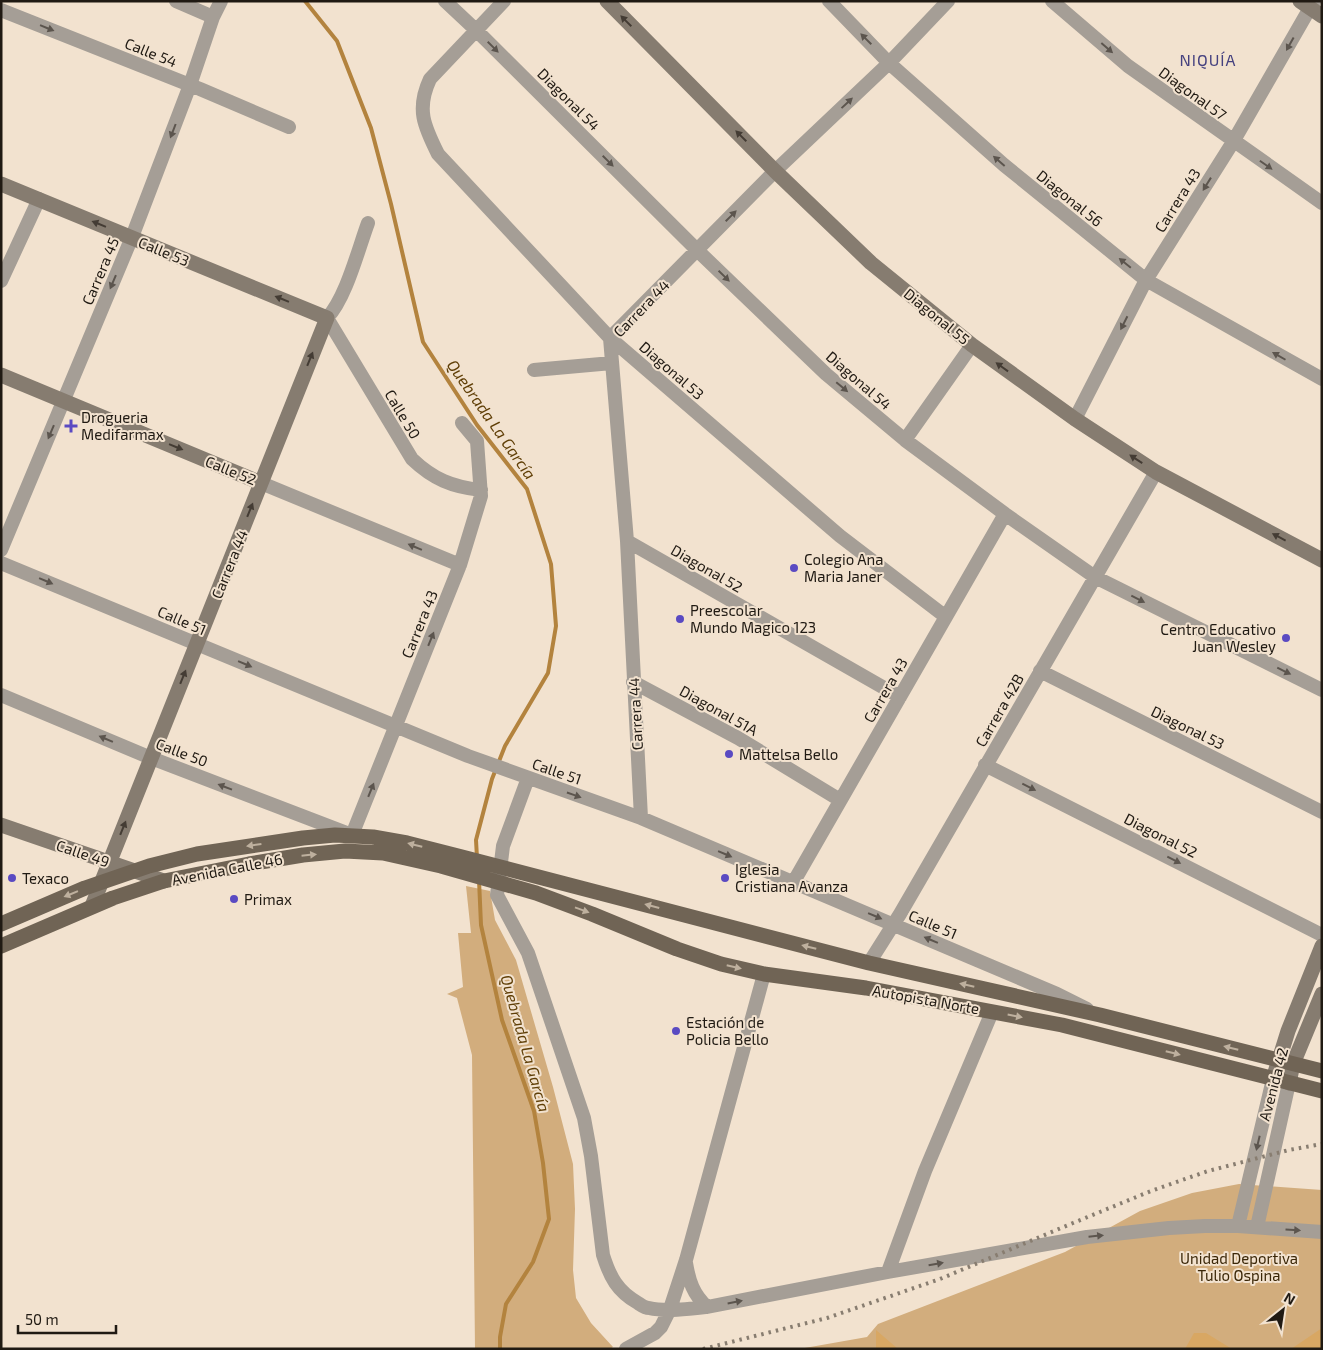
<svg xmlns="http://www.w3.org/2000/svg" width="1323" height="1350" font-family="'Exo 2',sans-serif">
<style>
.green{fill:#d2ad7d}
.forest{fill:#d8a763}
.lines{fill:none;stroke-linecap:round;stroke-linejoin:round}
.stream{stroke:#b3833e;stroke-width:4}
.street{stroke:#a59e96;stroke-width:14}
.secondary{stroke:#867c70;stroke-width:15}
.primary{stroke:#706455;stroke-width:15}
.rail{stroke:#887d70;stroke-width:4;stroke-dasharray:2.5 5;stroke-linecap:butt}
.oneway{fill:#443c34}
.oneway2{fill:#5c554e}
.oneway3{fill:#beb09e}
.poi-dot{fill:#5a4ac2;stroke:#f2e2cf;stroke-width:2}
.labels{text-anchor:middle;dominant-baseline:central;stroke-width:4;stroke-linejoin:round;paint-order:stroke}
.street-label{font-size:15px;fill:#201a13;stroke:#f2e2cf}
.poi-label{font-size:15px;fill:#201a13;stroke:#f2e2cf;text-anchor:start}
.park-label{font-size:15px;fill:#3a2607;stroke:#f2e2cf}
.neighbourhood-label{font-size:16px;letter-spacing:1px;fill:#45417f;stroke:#f2e2cf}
.water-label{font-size:16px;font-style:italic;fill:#603f07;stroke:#f2e2cf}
</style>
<rect width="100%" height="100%" fill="#f2e2cf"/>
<path class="green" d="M466,886L490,891L495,920L516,960L553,1087L573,1164L575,1209L573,1270L576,1298L591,1323L613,1347L610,1349H475L472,1055L457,998L447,994L463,987L458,933H471Z
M1239,1184L1322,1190V1349H799L867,1337L878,1324L1065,1252L1140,1211L1192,1193Z"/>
<path class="forest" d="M1322,1328V1349H1291Z
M876,1330L898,1349H876Z
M1194,1333H1206L1232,1349H1185Z"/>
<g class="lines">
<path class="stream" d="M305,1L337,41L371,128L391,204L423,342L477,425L527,489L551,564L556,626L548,673L505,746L492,779L476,840L477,858
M479,880L481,925L502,1020L534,1111L543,1163L549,1219L533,1262L506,1304L500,1337V1349"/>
<path class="street" d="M176,1L213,17
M445,1L477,31L697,250L826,374L905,440L1005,514L1095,577L1322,690
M504,1L430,79C416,109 424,126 438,154L610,338L840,536L946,617
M829,1L889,63L1004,165L1146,280L1322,379
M1052,1L1128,66L1322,203
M1,10L200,89L289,127
M368,223C358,250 346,298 327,318L412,459C433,479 452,487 481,490
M1,281L39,199
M534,370L612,363
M1075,419L1146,280L1233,142L1314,1
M905,440L972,345
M261,483L460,565
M627,541L900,697
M1,550L132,237L190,85L213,17L221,1
M1,563L468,756L641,818L1057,994L1087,1009
M1040,671L1322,812
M633,682L738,738L840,800
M1,695L151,758L352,835L460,565L481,496L477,441L462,423
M985,765L1322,935
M528,778L503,846L497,895L528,953L584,1118L591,1156L603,1255C610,1277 617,1291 638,1303C641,1305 645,1308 649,1308C666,1312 690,1309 707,1307L888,1272L1087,1237L1169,1228L1205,1226H1238L1322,1232
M641,818L627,541L610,338L775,171L889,63L948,1
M793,883L1005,514
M869,963L900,914L1156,472
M1238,1226L1273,1079
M1257,1227L1289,1083
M686,1263C689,1281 693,1294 707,1307
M888,1272L925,1171L992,1012
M626,1349L655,1333L661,1327L670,1309L686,1260L764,974"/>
<path class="secondary" d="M607,1L775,171L871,263L972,345L1075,419L1156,472L1322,560
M1300,1L1322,16
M1,184L327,318L92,906
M1,375L261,483
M1,825L164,881
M1273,1079L1288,1031L1322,946
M1289,1083L1293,1064L1322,994"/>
<path class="primary" d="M1,924L85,888L149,866L197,854L303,838L335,835L373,837L407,843L462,857L869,963L1100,1015L1322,1071
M1,946L113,898L164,881L249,864L303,855L345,851L383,853L441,866L536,893L592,914L677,949L721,964L764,974L866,988L1062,1025L1322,1091"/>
<path class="rail" d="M703,1349L827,1318L940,1279L1073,1223L1151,1191L1208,1171L1289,1150L1322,1144"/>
</g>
<defs><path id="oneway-solid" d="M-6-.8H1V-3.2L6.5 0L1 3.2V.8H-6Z" transform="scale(1.25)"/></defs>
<g class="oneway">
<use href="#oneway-solid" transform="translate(626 21) rotate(-135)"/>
<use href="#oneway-solid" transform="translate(741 136) rotate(-135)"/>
<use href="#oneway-solid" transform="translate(99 224) rotate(-158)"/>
<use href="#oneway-solid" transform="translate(282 299) rotate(-158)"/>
<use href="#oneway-solid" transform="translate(310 359) rotate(-68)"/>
<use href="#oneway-solid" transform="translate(1002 367) rotate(-144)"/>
<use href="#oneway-solid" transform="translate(176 447) rotate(22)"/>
<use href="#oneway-solid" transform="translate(1136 459) rotate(-147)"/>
<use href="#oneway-solid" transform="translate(250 510) rotate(-68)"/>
<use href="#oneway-solid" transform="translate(1279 537) rotate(-152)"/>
<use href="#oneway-solid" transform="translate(183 677) rotate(-68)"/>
<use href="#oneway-solid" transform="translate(123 828) rotate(-68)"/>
</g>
<g class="oneway2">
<use href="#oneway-solid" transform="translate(47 28) rotate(22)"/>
<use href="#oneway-solid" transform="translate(866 39) rotate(-135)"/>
<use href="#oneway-solid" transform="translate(1290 44) rotate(119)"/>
<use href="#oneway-solid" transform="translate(493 47) rotate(45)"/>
<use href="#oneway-solid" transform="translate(1107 48) rotate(41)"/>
<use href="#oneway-solid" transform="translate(847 103) rotate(-43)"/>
<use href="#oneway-solid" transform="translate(173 131) rotate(111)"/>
<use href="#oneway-solid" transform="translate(608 161) rotate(45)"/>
<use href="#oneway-solid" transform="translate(999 161) rotate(-139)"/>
<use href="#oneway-solid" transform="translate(1266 165) rotate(35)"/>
<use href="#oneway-solid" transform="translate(1207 184) rotate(122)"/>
<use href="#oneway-solid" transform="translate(731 216) rotate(-45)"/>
<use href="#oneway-solid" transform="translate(1125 263) rotate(-141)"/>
<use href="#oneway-solid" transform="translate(724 276) rotate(44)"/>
<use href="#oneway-solid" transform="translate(113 282) rotate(113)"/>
<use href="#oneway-solid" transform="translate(1124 323) rotate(117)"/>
<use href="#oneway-solid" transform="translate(1279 356) rotate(-150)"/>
<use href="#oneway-solid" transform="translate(842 387) rotate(40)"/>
<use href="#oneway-solid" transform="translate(51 432) rotate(113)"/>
<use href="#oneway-solid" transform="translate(415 547) rotate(-157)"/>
<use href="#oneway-solid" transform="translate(46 581) rotate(23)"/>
<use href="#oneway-solid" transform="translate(1138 599) rotate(27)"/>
<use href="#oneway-solid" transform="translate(431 639) rotate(-68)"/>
<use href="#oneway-solid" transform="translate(245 664) rotate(23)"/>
<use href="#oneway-solid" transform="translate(1284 671) rotate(26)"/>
<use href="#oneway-solid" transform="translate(106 739) rotate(-157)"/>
<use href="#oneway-solid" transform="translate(225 787) rotate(-159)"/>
<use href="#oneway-solid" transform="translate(1029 787) rotate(27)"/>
<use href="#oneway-solid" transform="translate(371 790) rotate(-68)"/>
<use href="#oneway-solid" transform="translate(574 795) rotate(19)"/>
<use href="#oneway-solid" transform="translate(725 854) rotate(23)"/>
<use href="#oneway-solid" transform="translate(1174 860) rotate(27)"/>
<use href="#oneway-solid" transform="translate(875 916) rotate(23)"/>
<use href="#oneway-solid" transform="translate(931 940) rotate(-157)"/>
<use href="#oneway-solid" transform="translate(1258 1143) rotate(103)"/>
<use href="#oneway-solid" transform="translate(1293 1230) rotate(4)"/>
<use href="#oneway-solid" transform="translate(1096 1236) rotate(-6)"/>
<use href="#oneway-solid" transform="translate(936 1264) rotate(-10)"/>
<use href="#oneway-solid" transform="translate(735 1302) rotate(-11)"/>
</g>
<g class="oneway3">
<use href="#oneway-solid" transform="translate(254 845) rotate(172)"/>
<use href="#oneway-solid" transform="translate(415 845) rotate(-166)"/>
<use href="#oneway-solid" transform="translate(309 855) rotate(-6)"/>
<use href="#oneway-solid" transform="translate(71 894) rotate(158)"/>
<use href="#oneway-solid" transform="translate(652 906) rotate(-165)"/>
<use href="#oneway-solid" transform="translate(582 910) rotate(20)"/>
<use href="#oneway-solid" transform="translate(809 947) rotate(-166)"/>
<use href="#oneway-solid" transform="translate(734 967) rotate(13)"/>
<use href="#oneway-solid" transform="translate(967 985) rotate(-167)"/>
<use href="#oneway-solid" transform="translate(1015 1016) rotate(11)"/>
<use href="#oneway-solid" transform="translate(1231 1048) rotate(-166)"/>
<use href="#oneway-solid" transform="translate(1173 1053) rotate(14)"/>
</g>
<g class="poi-dot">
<path d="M68.5 418.5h5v5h5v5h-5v5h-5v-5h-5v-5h5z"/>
<circle cx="794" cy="568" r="5"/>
<circle cx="680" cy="619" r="5"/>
<circle cx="1286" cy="638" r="5"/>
<circle cx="729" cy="754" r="5"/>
<circle cx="12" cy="878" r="5"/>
<circle cx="725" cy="878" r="5"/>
<circle cx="234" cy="899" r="5"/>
<circle cx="676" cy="1031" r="5"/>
</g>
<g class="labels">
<g class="street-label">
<text transform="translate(151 52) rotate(22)">Calle 54</text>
<text transform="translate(1193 93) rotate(36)">Diagonal 57</text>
<text transform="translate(569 99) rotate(45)">Diagonal 54</text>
<text transform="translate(1070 198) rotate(39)">Diagonal 56</text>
<text transform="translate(1177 200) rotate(-58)">Carrera 43</text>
<text transform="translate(164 251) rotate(22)">Calle 53</text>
<text transform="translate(100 271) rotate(-67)">Carrera 45</text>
<text transform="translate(641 308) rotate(-46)">Carrera 44</text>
<text transform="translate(937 316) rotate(39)">Diagonal 55</text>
<text transform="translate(672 370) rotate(41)">Diagonal 53</text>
<text transform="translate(859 380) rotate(41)">Diagonal 54</text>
<text transform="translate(403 414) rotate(59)">Calle 50</text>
<text transform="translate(231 470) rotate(22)">Calle 52</text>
<text transform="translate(229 564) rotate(-68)">Carrera 44</text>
<text transform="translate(707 568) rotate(30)">Diagonal 52</text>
<text transform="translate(182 620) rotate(23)">Calle 51</text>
<text transform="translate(419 624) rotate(-68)">Carrera 43</text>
<text transform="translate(885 690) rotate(-60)">Carrera 43</text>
<text transform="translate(719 710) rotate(29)">Diagonal 51A</text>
<text transform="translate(999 710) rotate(-60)">Carrera 42B</text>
<text transform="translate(635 714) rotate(-93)">Carrera 44</text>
<text transform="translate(1188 727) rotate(26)">Diagonal 53</text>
<text transform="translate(182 752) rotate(21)">Calle 50</text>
<text transform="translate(557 771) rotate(19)">Calle 51</text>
<text transform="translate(1161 835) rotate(27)">Diagonal 52</text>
<text transform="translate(83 853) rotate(19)">Calle 49</text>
<text transform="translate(227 869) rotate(-11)">Avenida Calle 46</text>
<text transform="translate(933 924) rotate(23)">Calle 51</text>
<text transform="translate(926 999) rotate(10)">Autopista Norte</text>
<text transform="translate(1273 1084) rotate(-75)">Avenida 42</text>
</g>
<g class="poi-label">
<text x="81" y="417">Drogueria<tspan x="81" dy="17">Medifarmax</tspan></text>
<text x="804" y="559">Colegio Ana<tspan x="804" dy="17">Maria Janer</tspan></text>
<text x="690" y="610">Preescolar<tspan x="690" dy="17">Mundo Magico 123</tspan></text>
<text x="1276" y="629" text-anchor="end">Centro Educativo<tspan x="1276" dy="17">Juan Wesley</tspan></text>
<text x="739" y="754">Mattelsa Bello</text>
<text x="735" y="869">Iglesia<tspan x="735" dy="17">Cristiana Avanza</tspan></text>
<text x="22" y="878">Texaco</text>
<text x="244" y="899">Primax</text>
<text x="686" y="1022">Estación de<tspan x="686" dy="17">Policia Bello</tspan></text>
</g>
<g class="park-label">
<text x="1239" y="1258">Unidad Deportiva<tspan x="1239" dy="17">Tulio Ospina</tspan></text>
</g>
<g class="neighbourhood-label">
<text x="1208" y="59">NIQUÍA</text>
</g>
<g class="water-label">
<text transform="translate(492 419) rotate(55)">Quebrada La García</text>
<text transform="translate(526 1043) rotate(74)">Quebrada La García</text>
</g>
</g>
<rect width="1323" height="1350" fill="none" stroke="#201a13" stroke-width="5"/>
<g transform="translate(1283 1310) rotate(30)" stroke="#f2e2cf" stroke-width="4" paint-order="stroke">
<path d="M0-4L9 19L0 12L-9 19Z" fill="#201a13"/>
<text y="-8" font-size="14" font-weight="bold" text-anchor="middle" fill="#201a13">N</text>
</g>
<path d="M18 1325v8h98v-8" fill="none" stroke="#201a13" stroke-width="2.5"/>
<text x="25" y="1325" font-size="15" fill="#201a13" stroke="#f2e2cf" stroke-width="4" paint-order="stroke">50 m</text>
</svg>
